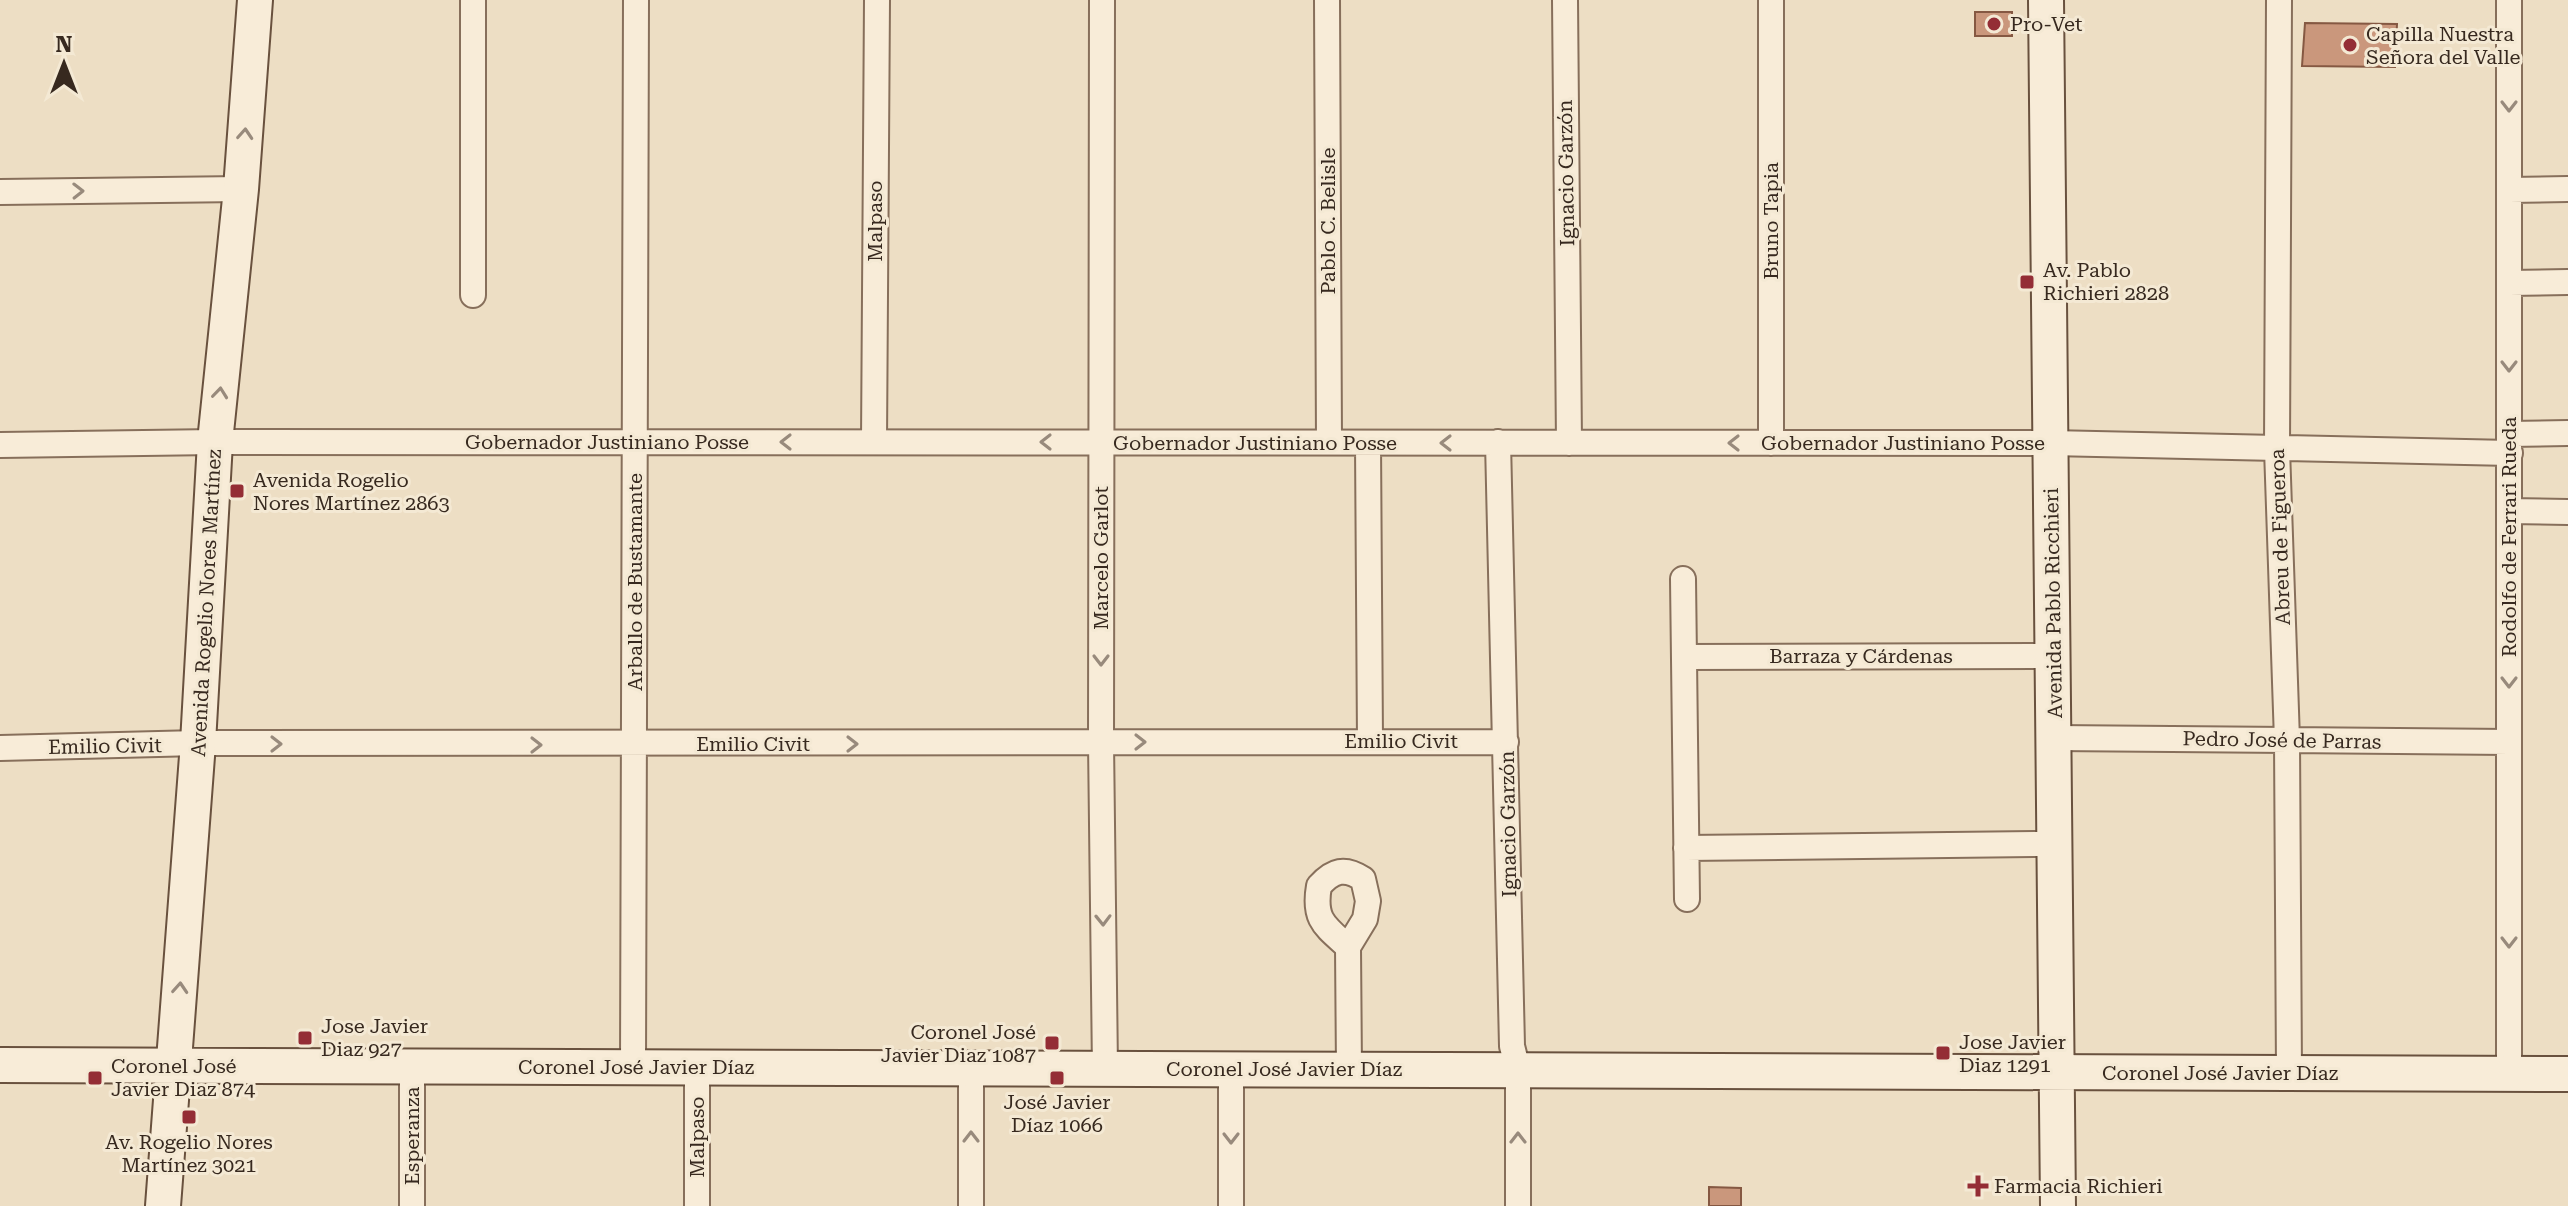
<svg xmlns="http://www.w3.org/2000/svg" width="2568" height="1206" font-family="'Roboto Serif',serif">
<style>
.building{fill:#ca977c;stroke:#855842;stroke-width:2}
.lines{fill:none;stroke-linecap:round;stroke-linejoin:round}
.street-casing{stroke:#876f5b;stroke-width:28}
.secondary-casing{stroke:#69513e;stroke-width:38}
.street{stroke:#f8ecd8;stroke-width:24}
.secondary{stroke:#f8ecd8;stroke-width:34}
.oneway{stroke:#988a7c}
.poi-dot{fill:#942d35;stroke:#f4e9d4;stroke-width:3}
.labels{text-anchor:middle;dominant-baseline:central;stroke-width:6;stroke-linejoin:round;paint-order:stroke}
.poi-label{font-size:20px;fill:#37291f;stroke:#f4e9d4;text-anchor:start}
.street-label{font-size:20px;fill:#37291f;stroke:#f4e9d4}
</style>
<rect width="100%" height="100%" fill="#eddec4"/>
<path class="building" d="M1975,12H2012V36H1975Z
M2305,23L2397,24L2395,67L2302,66Z
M1709,1187L1741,1188V1206H1709Z"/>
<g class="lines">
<defs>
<path id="street" d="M1102,0L1101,742L1105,1069
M1327,0L1329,442
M1565,0L1569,443
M1771,0V443
M2279,0L2277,449L2287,740L2289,1073
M2509,0V1074
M2509,190L2568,189
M0,192L241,189
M2509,283L2568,282
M473,295V0
M2509,434L2568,433
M874,442L877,0
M1498,442L1512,1046L1518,1070V1206
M1368,443L1370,741
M0,445L215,442L2051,443L2510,453
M2509,511L2568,512
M1683,579L1687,899
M1684,657L2037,656
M2055,738L2509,742
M0,748L198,743L1506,742
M1686,848L2039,844
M1348,947C1325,926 1313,920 1319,886C1333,870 1345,867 1363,879L1368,901L1365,919L1348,947L1349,1070
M412,1066V1206
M633,1067L636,0
M697,1067V1206
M971,1206V1068
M1231,1206V1069"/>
<path id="secondary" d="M2046,0L2058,1206
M0,1065L2568,1074
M163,1206L198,743L215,442L241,189L255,0"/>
</defs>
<use href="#street" class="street-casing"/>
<use href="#secondary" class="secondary-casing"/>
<use href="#street" class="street"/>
<use href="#secondary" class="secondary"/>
</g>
<defs><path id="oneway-chevron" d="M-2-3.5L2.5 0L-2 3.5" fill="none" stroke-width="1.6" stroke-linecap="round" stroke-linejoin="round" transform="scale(2)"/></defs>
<g class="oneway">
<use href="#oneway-chevron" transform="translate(2509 106) rotate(90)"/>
<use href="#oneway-chevron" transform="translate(245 134) rotate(-86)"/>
<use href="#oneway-chevron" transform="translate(78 191) rotate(-1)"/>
<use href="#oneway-chevron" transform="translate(2509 366) rotate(90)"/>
<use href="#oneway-chevron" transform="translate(220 393) rotate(-84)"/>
<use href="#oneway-chevron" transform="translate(786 442) rotate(180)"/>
<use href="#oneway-chevron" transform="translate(1046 442) rotate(-180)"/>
<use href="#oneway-chevron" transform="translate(1446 443) rotate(180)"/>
<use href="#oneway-chevron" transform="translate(1734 443) rotate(180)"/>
<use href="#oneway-chevron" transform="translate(1101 660) rotate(90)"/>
<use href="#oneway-chevron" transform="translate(2509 682) rotate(90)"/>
<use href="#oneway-chevron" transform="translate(1140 742)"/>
<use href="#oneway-chevron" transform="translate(276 744)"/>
<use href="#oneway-chevron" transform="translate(852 744)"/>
<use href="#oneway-chevron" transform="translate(536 745)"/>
<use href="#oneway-chevron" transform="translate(1103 920) rotate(89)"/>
<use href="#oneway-chevron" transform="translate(2509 942) rotate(90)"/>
<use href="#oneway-chevron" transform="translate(180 988) rotate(-86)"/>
<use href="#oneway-chevron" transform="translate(971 1137) rotate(-90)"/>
<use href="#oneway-chevron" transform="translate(1231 1138) rotate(90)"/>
<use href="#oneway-chevron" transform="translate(1518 1138) rotate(-90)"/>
</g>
<g class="poi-dot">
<circle cx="1994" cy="24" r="8"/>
<circle cx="2350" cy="45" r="8"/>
<rect x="2019" y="274" width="16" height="16" rx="4"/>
<rect x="229" y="483" width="16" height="16" rx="4"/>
<rect x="297" y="1030" width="16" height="16" rx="4"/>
<rect x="1044" y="1035" width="16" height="16" rx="4"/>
<rect x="1935" y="1045" width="16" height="16" rx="4"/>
<rect x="87" y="1070" width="16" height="16" rx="4"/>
<rect x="1049" y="1070" width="16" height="16" rx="4"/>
<rect x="181" y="1109" width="16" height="16" rx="4"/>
<path d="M1974 1174h8v8h8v8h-8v8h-8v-8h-8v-8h8z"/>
</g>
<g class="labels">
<g class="poi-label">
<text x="2010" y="24">Pro-Vet</text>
<text x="2366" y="34">Capilla Nuestra<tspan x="2366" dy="23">Señora del Valle</tspan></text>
<text x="2043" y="270">Av. Pablo<tspan x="2043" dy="23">Richieri 2828</tspan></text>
<text x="253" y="480">Avenida Rogelio<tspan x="253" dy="23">Nores Martínez 2863</tspan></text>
<text x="321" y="1026">Jose Javier<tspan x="321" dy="23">Diaz 927</tspan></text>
<text x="1036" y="1032" text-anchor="end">Coronel José<tspan x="1036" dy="23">Javier Diaz 1087</tspan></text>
<text x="1959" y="1042">Jose Javier<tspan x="1959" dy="23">Diaz 1291</tspan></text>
<text x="111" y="1066">Coronel José<tspan x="111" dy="23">Javier Diaz 874</tspan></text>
<text x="1057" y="1102" text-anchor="middle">José Javier<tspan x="1057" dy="23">Díaz 1066</tspan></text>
<text x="189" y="1142" text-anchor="middle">Av. Rogelio Nores<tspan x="189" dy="23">Martínez 3021</tspan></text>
<text x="1994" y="1186">Farmacia Richieri</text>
</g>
<g class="street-label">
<text transform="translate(1566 173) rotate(-91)">Ignacio Garzón</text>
<text transform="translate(875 221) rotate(-90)">Malpaso</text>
<text transform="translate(1328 221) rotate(-90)">Pablo C. Belisle</text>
<text transform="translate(1771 221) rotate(-90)">Bruno Tapia</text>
<text x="607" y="442">Gobernador Justiniano Posse</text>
<text x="1255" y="443">Gobernador Justiniano Posse</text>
<text x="1903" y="443">Gobernador Justiniano Posse</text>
<text transform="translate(2280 537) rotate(-92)">Abreu de Figueroa</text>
<text transform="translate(2509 537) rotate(-90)">Rodolfo de Ferrari Rueda</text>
<text transform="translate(1101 558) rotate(-90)">Marcelo Garlot</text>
<text transform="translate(635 582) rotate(-90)">Arballo de Bustamante</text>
<text transform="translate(206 603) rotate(-87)">Avenida Rogelio Nores Martínez</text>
<text transform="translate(2053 603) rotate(-91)">Avenida Pablo Ricchieri</text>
<text x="1861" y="656">Barraza y Cárdenas</text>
<text transform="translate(2282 740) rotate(1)">Pedro José de Parras</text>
<text x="1401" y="741">Emilio Civit</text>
<text x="753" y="744">Emilio Civit</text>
<text transform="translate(105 746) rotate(-1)">Emilio Civit</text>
<text transform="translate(1508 824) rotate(-91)">Ignacio Garzón</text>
<text x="636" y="1067">Coronel José Javier Díaz</text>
<text x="1284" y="1069">Coronel José Javier Díaz</text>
<text x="2220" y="1073">Coronel José Javier Díaz</text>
<text transform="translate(412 1136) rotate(-90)">Esperanza</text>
<text transform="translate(697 1137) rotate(-90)">Malpaso</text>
</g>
</g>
<g transform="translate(64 64)" stroke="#f4e9d4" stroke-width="6" paint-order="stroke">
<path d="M0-6L14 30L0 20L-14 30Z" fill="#37291f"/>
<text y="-12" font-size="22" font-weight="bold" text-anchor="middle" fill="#37291f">N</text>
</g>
</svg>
